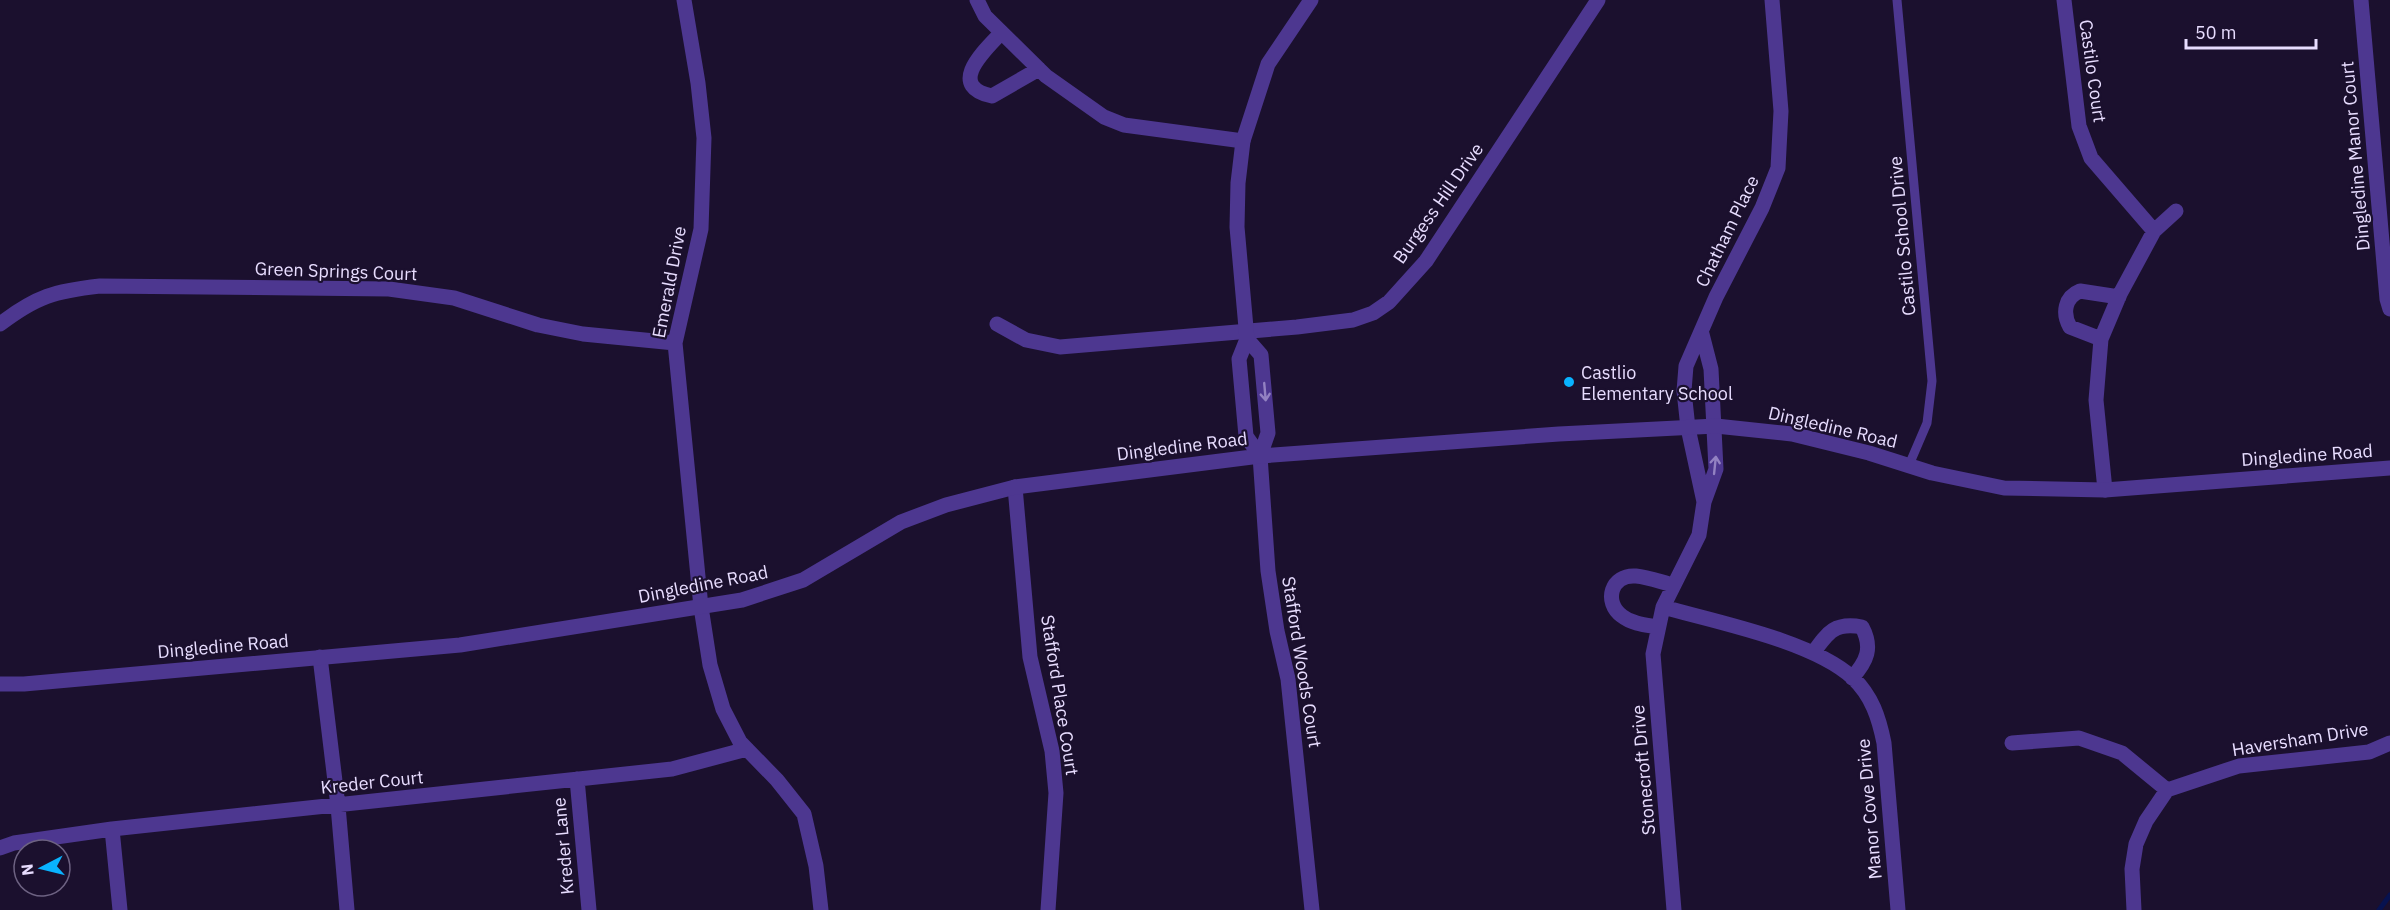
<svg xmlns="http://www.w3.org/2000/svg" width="2390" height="910" font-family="'IBM Plex Sans',sans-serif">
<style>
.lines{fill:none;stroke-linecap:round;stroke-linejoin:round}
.stream{stroke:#071250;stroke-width:5}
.service{stroke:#4d3790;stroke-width:9}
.minor{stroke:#4d3790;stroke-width:15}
.tertiary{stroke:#4d3790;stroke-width:15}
.oneway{stroke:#9382c2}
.poi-dot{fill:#09b3ff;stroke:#1b102e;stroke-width:2}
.labels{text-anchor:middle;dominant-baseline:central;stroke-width:4.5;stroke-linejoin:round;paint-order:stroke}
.street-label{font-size:18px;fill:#e8ddff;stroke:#1b102e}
.poi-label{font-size:18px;fill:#e8ddff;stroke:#1b102e;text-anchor:start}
</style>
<rect width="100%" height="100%" fill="#1b102e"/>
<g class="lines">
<path class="stream" d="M2379,910L2390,895"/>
<path class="service" d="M1897,0L1932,381L1927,423L1909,465"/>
<path class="minor" d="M684,0L698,83L704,138L701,229L675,343L701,607L710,665L723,709L740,742L777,780L804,814L816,866L821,910
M977,0L985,16L1046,76L1104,117L1124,125L1243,141
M2064,0L2079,126L2091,158L2154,231
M2361,0L2387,299L2390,309
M1001,33C984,51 946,86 992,96L1039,69
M0,324C37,296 55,291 100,286L389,289L454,298L538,325L583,334L675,343
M997,324L1026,340L1060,347L1297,327L1353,320L1373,313L1389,302L1426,261L1598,0
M2101,339L2070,327C2062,313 2065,297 2080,291L2119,297
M1260,456L1268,571L1277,631L1288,679L1312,910
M1015,487L1030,657L1052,751L1056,793L1048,910
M2105,490L2096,400L2101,339L2120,294L2154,231L2176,211
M1704,502L1688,428L1684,391L1686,366L1716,297L1762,208L1778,168L1781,111L1772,0
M1663,607C1716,622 1813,641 1853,678C1872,696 1879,718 1884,743L1898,910
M1658,627C1646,625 1632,624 1622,616C1603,602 1611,574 1636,576C1648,577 1661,582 1673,585
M1813,653C1828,632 1835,622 1862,627C1873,648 1867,661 1852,678
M320,657L338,806L347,910
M2012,743L2079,738L2122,753L2167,790
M577,779L589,910
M112,829L120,910
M0,848L14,843L112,829L672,769L747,749
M1674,910L1653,654L1663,607L1699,535L1704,502L1716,469L1711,369L1702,334
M2134,910L2132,869L2136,844L2146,821L2167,790L2239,766L2369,752L2390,743"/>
<path class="tertiary" d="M1247,339L1261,355L1268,433L1260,456
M1260,456L1246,436L1239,359L1247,339L1237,227L1238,183L1243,141L1268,64L1311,0
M0,684H24L460,645L742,600L803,580L901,522L946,505L1015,487L1260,456L1559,434L1716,426L1792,434L1869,453L1932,473L2004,488L2105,490L2390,468"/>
</g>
<defs><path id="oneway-shaft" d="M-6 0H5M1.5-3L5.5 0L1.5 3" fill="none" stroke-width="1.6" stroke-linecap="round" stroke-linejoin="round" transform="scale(1.5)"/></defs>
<g class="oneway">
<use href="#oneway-shaft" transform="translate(1265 392) rotate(85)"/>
<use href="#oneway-shaft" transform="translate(1715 465) rotate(-84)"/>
</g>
<circle class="poi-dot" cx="1569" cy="382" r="6"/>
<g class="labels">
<g class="street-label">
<text transform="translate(2093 71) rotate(82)">Castilo Court</text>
<text transform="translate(2355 156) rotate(-95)">Dingledine Manor Court</text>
<text transform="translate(1438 203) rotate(-55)">Burgess Hill Drive</text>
<text transform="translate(1727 231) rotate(-64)">Chatham Place</text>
<text transform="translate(1902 236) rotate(-95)">Castilo School Drive</text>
<text transform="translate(336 271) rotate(2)">Green Springs Court</text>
<text transform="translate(669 282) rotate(-79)">Emerald Drive</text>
<text transform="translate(1833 427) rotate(13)">Dingledine Road</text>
<text transform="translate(1182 446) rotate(-7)">Dingledine Road</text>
<text transform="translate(2307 455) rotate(-4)">Dingledine Road</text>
<text transform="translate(703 584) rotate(-11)">Dingledine Road</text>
<text transform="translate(223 646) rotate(-5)">Dingledine Road</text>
<text transform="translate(1302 662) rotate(81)">Stafford Woods Court</text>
<text transform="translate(1060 695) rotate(81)">Stafford Place Court</text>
<text transform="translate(2300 739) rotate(-9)">Haversham Drive</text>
<text transform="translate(1643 770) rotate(-95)">Stonecroft Drive</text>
<text transform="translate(372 782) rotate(-6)">Kreder Court</text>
<text transform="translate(1869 809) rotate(-95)">Manor Cove Drive</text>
<text transform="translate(563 846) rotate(-95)">Kreder Lane</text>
</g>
<g class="poi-label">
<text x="1581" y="372">Castlio<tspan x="1581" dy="21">Elementary School</tspan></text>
</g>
</g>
<g transform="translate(42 868) rotate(263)"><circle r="28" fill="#1b102e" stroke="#6d6282" stroke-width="1.5"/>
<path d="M0-4.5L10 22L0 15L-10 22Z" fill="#09b3ff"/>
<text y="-9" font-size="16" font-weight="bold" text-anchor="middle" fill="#e8ddff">N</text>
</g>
<path d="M2186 39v9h130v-9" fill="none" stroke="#e8ddff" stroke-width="3"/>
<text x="2195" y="39" font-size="18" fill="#e8ddff" stroke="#1b102e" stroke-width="4.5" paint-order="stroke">50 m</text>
</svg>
